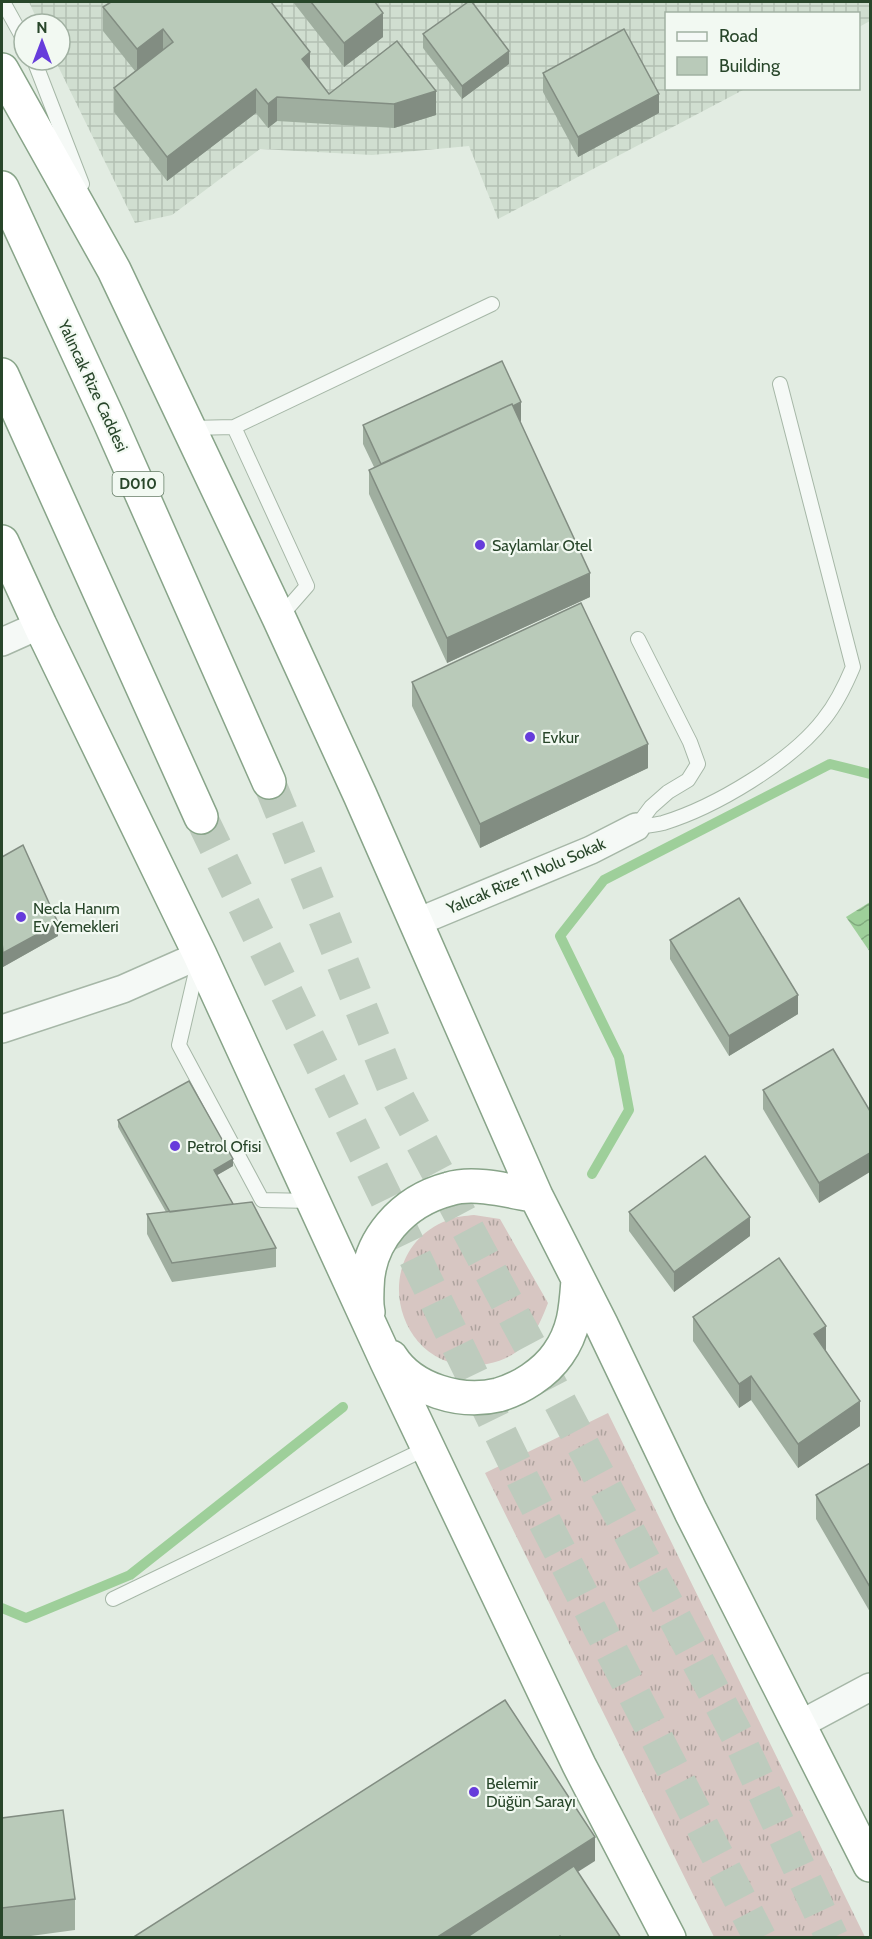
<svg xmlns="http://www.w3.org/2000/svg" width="872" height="1939" font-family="Cabin,sans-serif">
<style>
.industrial{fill:url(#industrial-grid)}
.grass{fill:url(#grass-tufts)}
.water{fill:url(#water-waves)}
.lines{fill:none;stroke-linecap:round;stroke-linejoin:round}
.stream{stroke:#9ecf9a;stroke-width:10}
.highway-tunnel{stroke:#bdcbbd;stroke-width:33;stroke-dasharray:33 16;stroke-linecap:butt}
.lane-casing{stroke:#a6b7a7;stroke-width:16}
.street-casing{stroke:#a6b7a7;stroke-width:30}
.highway-casing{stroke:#88a489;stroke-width:36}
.lane{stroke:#f5f9f6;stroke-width:14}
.street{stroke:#f5f9f6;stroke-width:27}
.highway{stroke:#fff;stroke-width:33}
.wall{fill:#9fae9f}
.shaded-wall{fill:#828d82}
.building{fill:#b9cab9;stroke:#828d82;stroke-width:1.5}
.poi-dot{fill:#663cdb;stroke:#f2f9f2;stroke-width:2}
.labels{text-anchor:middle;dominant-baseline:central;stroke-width:4.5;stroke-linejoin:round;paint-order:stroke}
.shield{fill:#f2f9f2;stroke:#657c66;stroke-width:1.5}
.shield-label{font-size:15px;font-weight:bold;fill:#28462a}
.street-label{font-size:16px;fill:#28462a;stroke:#f2f9f2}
.poi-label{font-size:16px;fill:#28462a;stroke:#f2f9f2;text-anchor:start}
</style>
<defs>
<pattern id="industrial-grid" width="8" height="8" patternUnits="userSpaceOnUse" patternTransform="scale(1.5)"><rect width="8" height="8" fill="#d0ded0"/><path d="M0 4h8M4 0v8" fill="none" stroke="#b3c0b3"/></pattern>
<pattern id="grass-tufts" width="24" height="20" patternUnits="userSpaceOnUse" patternTransform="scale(1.5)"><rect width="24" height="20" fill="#d7c6c2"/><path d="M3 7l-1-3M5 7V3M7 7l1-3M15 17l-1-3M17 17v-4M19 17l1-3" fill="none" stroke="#aea39e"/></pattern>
<pattern id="water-waves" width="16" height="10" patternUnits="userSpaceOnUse" patternTransform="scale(1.5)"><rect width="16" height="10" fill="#9ecf9a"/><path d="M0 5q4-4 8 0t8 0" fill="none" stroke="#81aa7e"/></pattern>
</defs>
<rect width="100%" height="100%" fill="#e2ece2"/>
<path class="industrial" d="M29,2H870V21L859,27L858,14H666V88L745,89L498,219L469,146L372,155L260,149L172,215L135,223L55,60H60V24H39Z"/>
<path class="grass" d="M474,1215L500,1219L548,1303C536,1335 523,1357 487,1364C398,1381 362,1253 448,1220C456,1216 466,1216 474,1215Z
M608,1413L865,1937H714L485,1473Z"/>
<path class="water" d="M870,902V952L846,917Z"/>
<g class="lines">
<path class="stream" d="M592,1174L629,1110L619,1057L560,936L604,880L830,764L870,774
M2,1608L26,1618L130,1575L343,1407"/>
<path class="highway-tunnel" d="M269,782L396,1094L738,1737L832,1938
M201,817L523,1480L760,1938"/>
<defs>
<path id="lane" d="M3,2L24,40
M34,60L82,184
M234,427L307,586L279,618
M190,428L234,427L492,304
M636,827C645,826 655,825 663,823C715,807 791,762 824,719C837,703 845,686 853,667L780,384
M636,827L651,807L668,792L688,780L698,764L690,742L638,639
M198,963L179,1045L262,1200L312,1201
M113,1599L429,1447"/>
<path id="street" d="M2,642L40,625
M415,923L591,850L636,827
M2,1029L123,989L200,955
M799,1725L870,1687"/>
<path id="highway" d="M2,70L114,270L279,618L360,795L536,1196L602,1326L691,1512L870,1865
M2,188L109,420L269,782
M2,375L201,817
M2,542L40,625L200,955L387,1362L579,1765L669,1938
M368,1312C366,1304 367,1296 367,1289C367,1240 403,1201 449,1189C474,1181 510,1191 536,1196
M391,1357C412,1390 461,1404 498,1395C520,1389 545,1373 558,1354C575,1330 576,1307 578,1280"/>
</defs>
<use href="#lane" class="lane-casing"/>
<use href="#street" class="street-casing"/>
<use href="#highway" class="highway-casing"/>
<use href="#lane" class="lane"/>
<use href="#street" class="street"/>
<use href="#highway" class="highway"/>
</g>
<path class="wall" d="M293,2H375L383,37L344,67Z
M103,7L310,70L329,94L397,41L436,115L394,128L277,121L268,128L256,113L167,181L114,112V88L135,71L103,31Z
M423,34L509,64L462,99L423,48Z
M543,73L659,113L578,157L543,92Z
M521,421L520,422L590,597L447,663L369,494V470L374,467L363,444V425Z
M412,682L648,768L480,848L412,706Z
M2,857L58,936L3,967L2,955Z
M670,940L798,1014L729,1056L670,959Z
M763,1090L870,1111L819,1203L763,1109Z
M118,1120L233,1166L217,1175L233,1204L276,1248V1267L172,1282L147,1234V1214L166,1212L118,1127Z
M629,1212L750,1236L674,1292L629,1231Z
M693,1317L826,1350H825L860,1426L798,1468L751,1400L739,1408L693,1341Z
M870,1463V1612L816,1519V1495Z
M2,1818L75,1899V1930L16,1938H2Z"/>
<path class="shaded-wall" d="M383,13V37L344,67V43Z
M163,29V53L137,74V49Z
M509,51V64L462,99V86Z
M310,52V76L302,59Z
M256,89V113L167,181V157Z
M436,91V115L394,128V104Z
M659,94V113L578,157V137Z
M277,97V121L268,128V104Z
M521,402V421L382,485V465Z
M590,573V597L447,663V638Z
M648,744V768L480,848V824Z
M58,923V936L3,967V953Z
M798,995V1014L729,1056V1036Z
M870,1153V1172L819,1203V1183Z
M233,1159V1166L214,1177V1170Z
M750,1217V1236L674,1292V1272Z
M826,1326V1350L814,1358V1334Z
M751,1376V1400L739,1408V1384Z
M860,1401V1426L798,1468V1444Z
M595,1837V1861L474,1938H436Z"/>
<path class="building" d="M111,2H271L310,52L302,59L329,94L397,41L436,91L394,104L277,97L268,104L256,89L167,157L114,88L173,42L163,29L137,49L103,7Z
M311,2H375L383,13L344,43Z
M468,2H472L509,51L462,86L423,34Z
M624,29L659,94L578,137L543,73Z
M502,361L521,402L513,406L512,404L381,464L363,425Z
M512,404L590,573L447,638L369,470Z
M581,603L648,744L480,824L412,682Z
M23,845L58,923L3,953L2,942V857Z
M739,898L798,995L729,1036L670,940Z
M833,1049L870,1111V1153L819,1183L763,1090Z
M189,1081L233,1159L214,1170L233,1204L170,1212L118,1120Z
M705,1156L750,1217L674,1272L629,1212Z
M252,1202L276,1248L172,1263L147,1214Z
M779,1258L826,1326L814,1334L860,1401L798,1444L751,1376L739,1384L693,1317Z
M870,1463V1587L816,1495Z
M505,1700L595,1837L436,1938H132Z
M63,1810L75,1899L2,1908V1818Z
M574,1866L621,1938H561L560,1936L557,1938H466Z"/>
<g class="poi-dot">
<circle cx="480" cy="545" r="6"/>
<circle cx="530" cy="737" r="6"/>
<circle cx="21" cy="917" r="6"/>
<circle cx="175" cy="1146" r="6"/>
<circle cx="474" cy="1792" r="6"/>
</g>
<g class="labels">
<rect class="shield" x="112.5" y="472" width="51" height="24" rx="4.5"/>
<g class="shield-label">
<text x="138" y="484">D010</text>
</g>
<g class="street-label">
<text transform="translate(93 386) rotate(65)">Yalıncak Rize Caddesi</text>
<text transform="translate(526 876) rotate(-23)">Yalıcak Rize 11 Nolu Sokak</text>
</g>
<g class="poi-label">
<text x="492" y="545">Saylamlar Otel</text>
<text x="542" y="737">Evkur</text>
<text x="33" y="908">Necla Hanım<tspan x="33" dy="18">Ev Yemekleri</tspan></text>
<text x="187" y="1146">Petrol Ofisi</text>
<text x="486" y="1783">Belemir<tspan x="486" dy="18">Düğün Sarayı</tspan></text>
</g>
</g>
<rect width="872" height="1939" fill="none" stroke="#28462a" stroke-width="6"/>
<rect x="665" y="12" width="195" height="78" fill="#f2f9f2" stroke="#a1b1a2" stroke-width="1.5"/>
<rect x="677" y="32" width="30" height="9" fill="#f5f9f6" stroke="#a1b1a2" stroke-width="1.5"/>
<text x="719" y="42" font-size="18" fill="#28462a">Road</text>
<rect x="677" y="57" width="30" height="18" fill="#b9cab9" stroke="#a1b1a2" stroke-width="1.5"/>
<text x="719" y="72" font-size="18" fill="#28462a">Building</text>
<g transform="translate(42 42)"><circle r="28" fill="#f2f9f2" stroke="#a1b1a2" stroke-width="1.5"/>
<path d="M0-4.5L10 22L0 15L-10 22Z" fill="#663cdb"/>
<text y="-9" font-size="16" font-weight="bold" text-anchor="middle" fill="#28462a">N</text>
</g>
</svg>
